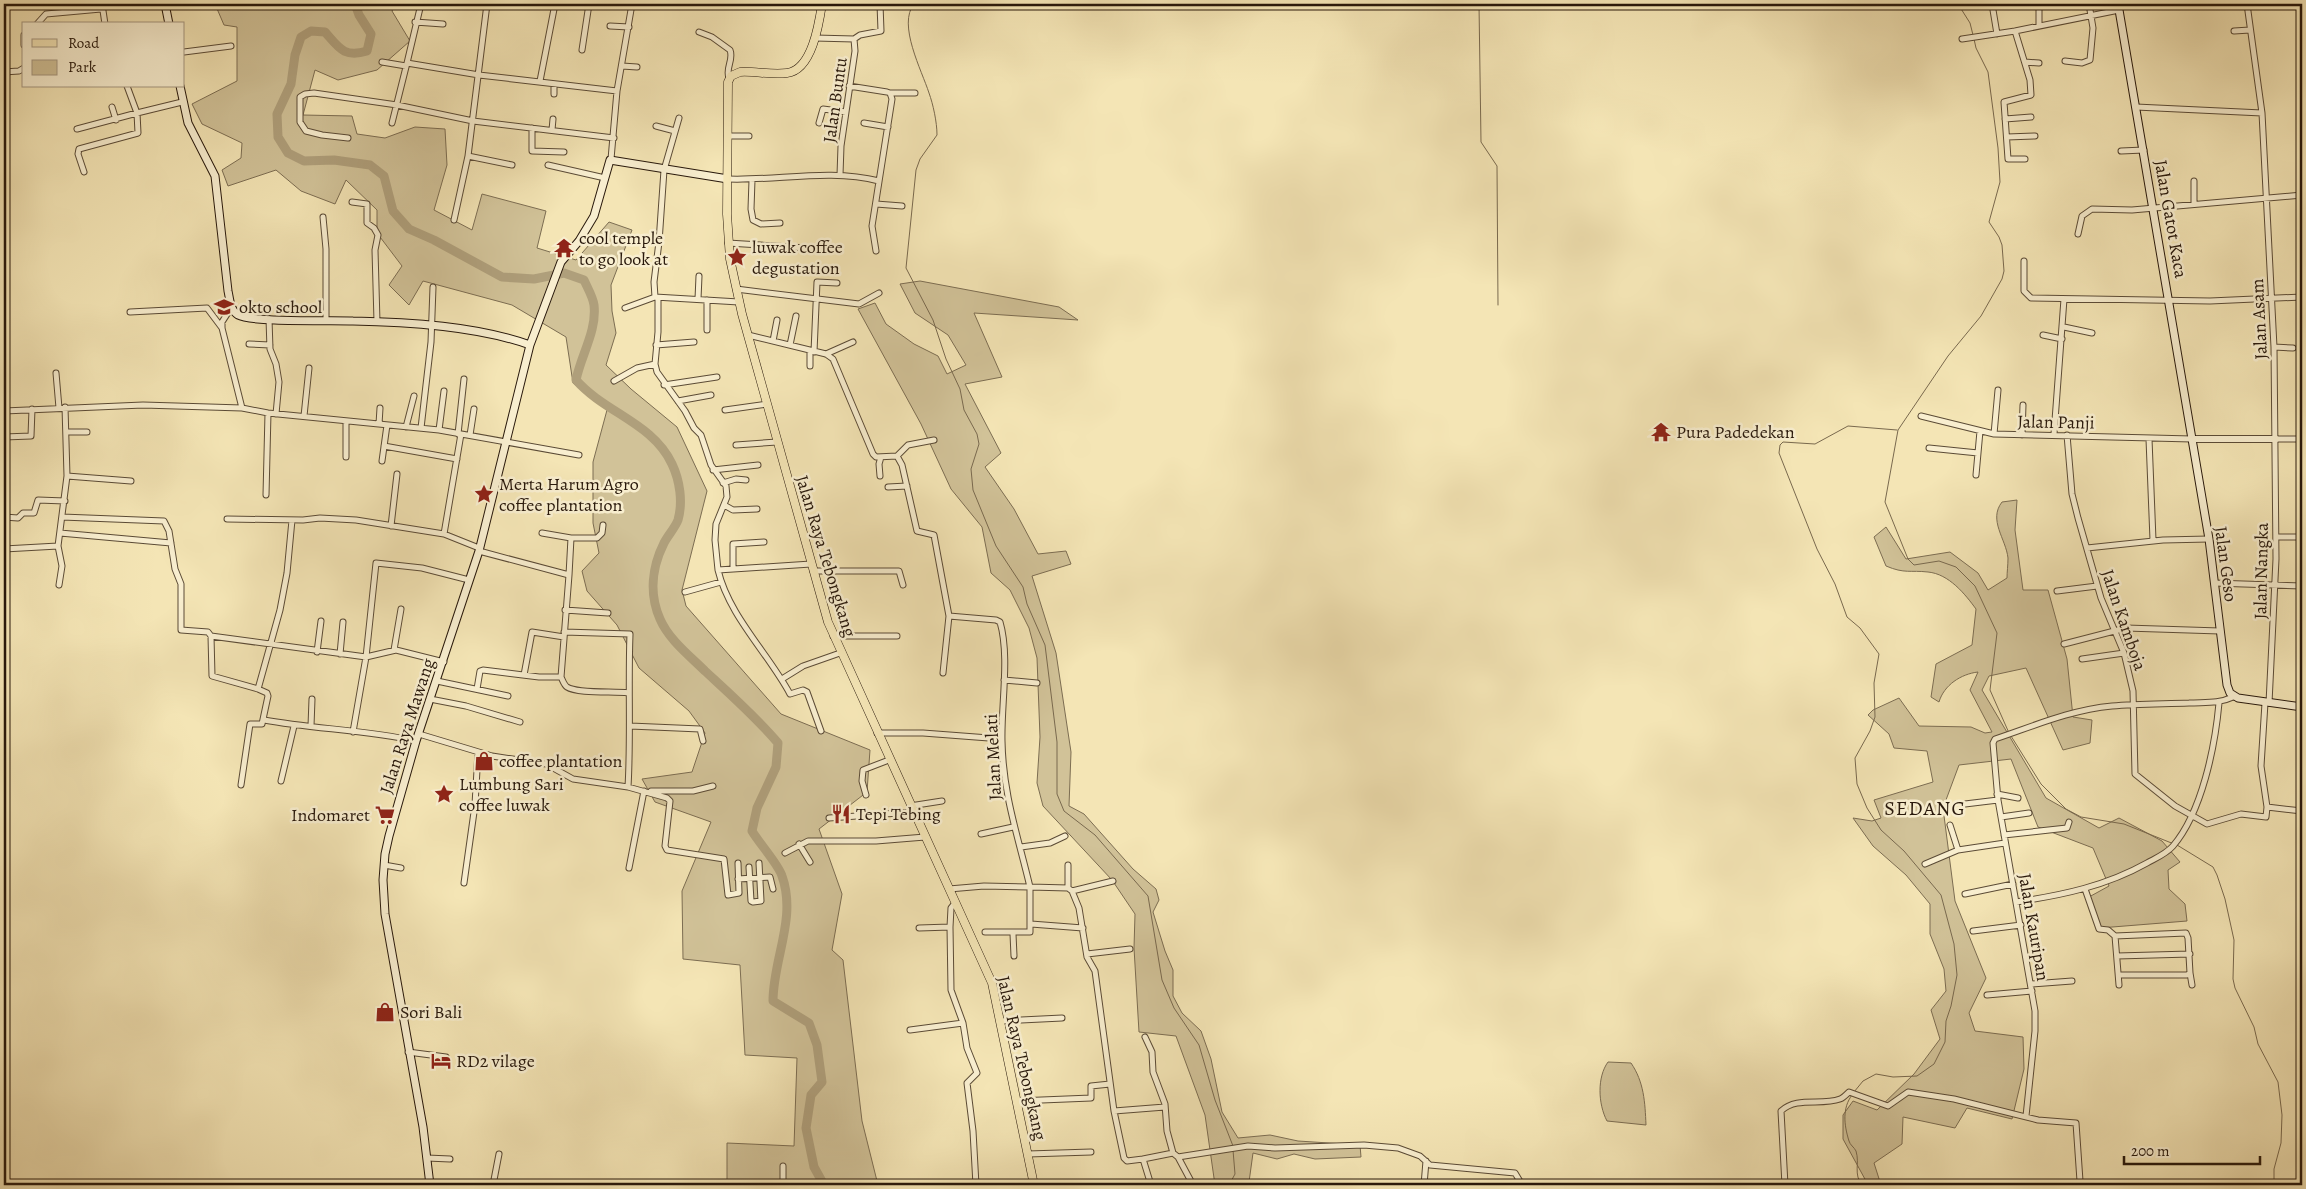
<svg xmlns="http://www.w3.org/2000/svg" width="2306" height="1189" font-family="Alegreya,serif">
<style>
.green{fill:#d1c298;stroke:#7c6d52}
.lines{fill:none;stroke-linecap:round;stroke-linejoin:round}
.stream{stroke:#79694e;stroke-width:1}
.river{stroke:#af9f7b;stroke-width:9}
.minor-casing{stroke:#5b4b36;stroke-width:7}
.tertiary-casing{stroke:#5b4b36;stroke-width:8}
.secondary-casing{stroke:#28180b;stroke-width:9}
.primary-casing{stroke:#28180b;stroke-width:9}
.minor{stroke:#f8eecf;stroke-width:5}
.tertiary{stroke:#f8eecf;stroke-width:6}
.secondary{stroke:#f8eecf;stroke-width:7}
.primary{stroke:#f4e5b5;stroke-width:8}
.labels{text-anchor:middle;dominant-baseline:central;stroke-width:5;stroke-linejoin:round;paint-order:stroke}
.street-label{font-size:18px;fill:#28180b;stroke:#f8eecf}
.poi-label{font-size:18px;fill:#28180b;stroke:#f8eecf;text-anchor:start}
.quarter-label{font-size:20px;letter-spacing:1px;fill:#28180b;stroke:#f8eecf}
</style>
<rect width="100%" height="100%" fill="#f4e5b5"/>
<filter id="stains"><feTurbulence type="fractalNoise" baseFrequency=".004" numOctaves="4"/><feColorMatrix values="0 0 0 0 .2 0 0 0 0 .09 0 0 0 0 .02 0 0 0 .5 -.17"/></filter>
<radialGradient id="worn" r=".72"><stop offset=".6" stop-color="#630" stop-opacity="0"/><stop offset="1" stop-color="#630" stop-opacity=".3"/></radialGradient>
<path class="green" d="M215,4H395L392,11L410,41L377,70L338,80L315,70L303,115L352,116L357,134L385,138L415,127L445,129L447,165L434,210L472,230L482,194L546,211L537,248L576,260L609,222L632,230L611,285L612,311L616,333L606,365L631,389L677,427L707,491L682,590L686,606L781,714L870,750L867,792L819,829L842,894L832,950L843,960L862,1121L878,1185H727V1143L794,1146L797,1058L745,1055L740,965L683,959L682,891L711,822L655,802L642,779L692,772L705,733L689,711L639,668L617,625L587,591L582,571L599,553L593,523V462L607,410L573,383L566,337L512,305L423,281L409,305L389,285L402,266L377,233V210L346,180L335,204L301,191L276,170L228,186L222,170L241,158L242,143L202,124L192,104L237,81V27L224,25Z
M920,281L1059,307L1078,320L974,313L1002,377L965,384L1001,453L985,467L1014,509L1038,554L1066,551L1071,564L1032,576L1056,653L1071,752L1069,806L1084,814L1133,869L1156,889L1159,900L1153,912L1165,951L1173,970V996L1182,1013L1201,1031L1211,1059L1222,1112L1238,1138L1270,1135L1298,1141L1360,1145L1361,1157L1315,1159L1294,1154L1277,1159L1253,1153L1249,1182L1215,1185L1205,1115L1176,1036L1139,1032L1134,948L1135,914L1112,880L1043,806L1037,783L1040,737L1037,658L1029,628L1010,590L991,573L982,527L951,489L921,424L858,309L875,303L886,324L914,344L938,356L947,374L966,365L948,335L915,313L900,284Z
M2017,500L2015,530L2023,590H2048L2067,659L2073,717L2092,720L2090,743L2063,750L2026,668L1989,676L1982,690L2046,798L2099,828L2119,818L2162,841L2180,862L2168,870L2169,889L2185,904L2187,921L2100,928L2089,897L2109,886L2093,848L2038,827L2011,759L1959,765L1943,808L1955,901L1986,978L1969,1013L1975,1031L2023,1037L2024,1069L2012,1119L1967,1108L1955,1128L1903,1117L1902,1144L1874,1163L1881,1185H1865L1866,1181L1843,1139V1115L1853,1101L1877,1110L1914,1074L1940,1039L1931,1010L1946,991L1944,969L1930,934V904L1906,875L1873,846L1853,818L1872,821L1881,818L1874,800L1933,782L1927,751L1894,748L1889,734L1868,715L1873,710L1899,698L1919,726L1971,727L1985,733L1992,732L1970,690L1978,672C1961,674 1944,685 1939,702L1931,697L1936,664L1972,645L1976,609C1965,594 1949,574 1928,572C1910,570 1905,574 1886,566L1874,537L1886,527L1906,559L1950,552L1978,573L1988,590L2007,578C2007,572 2008,565 2008,558C2006,539 1988,520 2002,502Z
M1608,1062L1631,1063C1644,1082 1645,1102 1646,1125L1607,1121C1598,1104 1597,1077 1608,1062Z"/>
<g class="lines">
<path class="stream" d="M914,4C897,24 922,71 929,93C933,104 937,122 937,135L920,159L916,170L906,268L933,320L946,359L960,389L964,410L977,434L979,444L971,469L973,490L996,546L1023,587L1027,604L1045,645L1057,742V794L1064,811L1095,835L1148,896L1162,980L1174,1008L1199,1045L1215,1100L1233,1146
M1479,4L1481,142L1497,166L1498,305
M1958,4L1970,23L1973,35
M2300,4L2302,7
M1974,39L1976,48L1988,72L1998,148L2000,182L1989,222L1999,237L2002,245L2004,271L2002,279L1981,316L1948,356L1898,430L1885,502L1908,559L1914,565L1939,561L1956,567L1975,586L1997,633L1990,690L2009,733
M2011,736L2041,784L2066,809L2081,817L2124,824L2174,844
M2177,845L2213,867L2217,875L2225,899L2234,940L2233,979L2235,988L2254,1027L2258,1044L2278,1082L2282,1115L2281,1143L2274,1169V1185
M1854,1092L1863,1081L1876,1074L1893,1077L1917,1076L1934,1064L1945,1042L1946,1021L1951,1006L1957,975L1954,944L1941,895L1904,851L1881,830L1867,808L1857,784L1855,758L1870,731L1875,717L1874,683L1879,654L1860,628L1847,617L1835,584L1817,549L1779,453L1780,445L1783,442L1815,444L1848,426L1897,430
M1852,1095C1842,1108 1844,1125 1849,1141C1850,1145 1854,1147 1856,1151C1860,1164 1853,1174 1862,1185
M1229,1185L1235,1174L1233,1150"/>
<path class="river" d="M355,4L359,15L371,34L367,51C344,58 339,48 325,32L311,31L301,37L295,55L291,84L277,114L278,137L288,153L304,161L334,160L370,165L384,176L393,211L409,229L434,240L502,277L534,279L564,273L584,280C587,287 593,297 594,305C597,331 581,355 576,380C605,413 653,423 672,464C680,481 683,502 678,520C675,528 668,535 664,543C652,567 649,594 660,619C669,640 690,656 705,671C730,694 756,717 778,743L776,767L757,808L752,831C759,843 779,865 782,876C797,918 773,959 773,1001L809,1023L817,1045L822,1082L811,1095L806,1128L814,1167L824,1185"/>
<defs>
<path id="minor" d="M102,4L105,24
M1992,4L1997,34
M2247,4L2262,113L2274,347L2276,559L2269,703
M415,22L443,24
M37,24L46,14L101,9
M2039,25V4
M610,26L629,27
M2015,31L2030,80L2031,95L2004,102L2008,159H2025
M2234,31L2250,30
M699,32L712,37L730,50C734,60 725,68 729,78
M24,35V45
M815,38L854,39
M854,39L860,35L881,31L880,4
M1962,39L2015,31L2119,10
M582,50L589,4
M184,52L231,46
M2065,61L2082,63L2090,60L2093,28L2089,4
M382,62L406,66
M2025,62L2039,63
M407,63L421,4
M622,66L637,67
M4,72L19,71L24,68
M540,81L555,4
M127,86L137,113L182,102
M849,86L887,92L890,93L892,99L872,226L876,251
M890,93H915
M554,94V84
M112,107L116,120
M2136,107L2262,113
M2005,119L2031,117
M392,123L407,63L479,75L617,91
M819,123L823,109L846,112
M864,123L888,127
M656,126L675,131
M532,128V151L564,152
M77,129L137,113L138,133L79,149L78,154L84,172
M552,130L553,119
M727,136H749
M2007,137L2035,136
M348,138L322,135L306,131L300,122V97L305,94L314,93L397,105L473,121L614,138
M2121,151L2144,150
M468,156L512,165
M611,159L617,91L632,4
M548,165L605,178
M840,175L841,146L855,51L854,39
M728,179C778,181 829,168 879,181
M752,180L751,209L753,220L761,224L780,223
M2194,181V203
M352,202L367,204V223L374,228L378,235L375,250L377,322
M876,204L902,206
M323,217L326,249V321
M454,220L468,156L487,4
M2078,234L2082,216L2092,209L2132,210L2302,195
M728,243L807,248
M2024,261V291L2031,298L2210,301L2302,297
M736,289L859,304L879,293
M655,297L654,282L659,242L664,170L679,118
M658,298V332L655,364L657,372L685,411L694,428L701,435L711,465L726,486L727,497L716,524L715,540L718,570L811,564
M698,299L699,276
M231,308L222,322V328L242,408L268,413L439,430L579,455
M625,308L655,297L739,302
M130,312L207,308L222,328
M269,319L270,349L276,364L279,382L276,414
M2064,327L2092,333
M707,330V300
M748,335L826,354L833,359L873,454L876,457L897,456L902,465L917,531L934,535L949,616L996,620L1000,622C1010,656 1001,705 1002,741C1003,795 1018,836 1030,887L1068,888L1072,891L1079,908L1087,957L1095,971L1114,1111L1124,1158L1127,1161L1143,1159L1151,1185
M2043,335L2062,339
M773,341L777,320
M249,344L270,345
M656,345L694,342
M790,345L796,316
M2274,347L2293,348
M814,352L817,282L837,283
M826,354L853,342
M810,366V351
M56,373L59,408
M614,381L637,368L655,364
M664,385L717,377
M678,401L711,395
M725,410L767,404
M4,411L143,405L242,408
M304,416L309,368
M1921,416L1994,434L2192,439
M379,424L380,408
M406,427L414,396
M421,428L431,342L433,287
M439,430L444,391
M66,432H87
M458,434L464,379
M1994,434L1998,390
M2054,434L2064,299
M470,435L474,409
M2022,435L2023,405
M2067,435L2072,494L2078,518L2101,598L2124,653L2133,691L2135,774L2175,806L2207,824L2241,814L2266,817L2267,807L2302,811
M4,437L31,436L32,409
M2149,439L2153,540
M2276,439H2302
M736,445L777,442
M384,446L457,459
M1929,448L1978,453
M897,456L908,445L934,440
M346,457V421
M382,461L387,425
M713,470L758,465
M1976,475L1980,431
M67,476L131,481
M880,476L879,464L881,457
M723,483L736,479L746,480
M888,487L907,486
M266,495L268,413
M724,505L733,510L757,509
M4,517L18,518L23,513H34L38,500L65,501
M62,517L164,521L169,531L175,569L181,584V630L208,632L211,636L366,657L376,563L422,568L469,580
M227,519L303,520L320,518L356,520L444,534L479,548
M391,526L397,474
M60,533L171,543
M542,533L571,538H597L602,533L603,525
M444,534L461,434
M2276,537H2302
M2087,548L2163,540L2209,539
M4,549L58,546
M479,551L569,575L561,677C563,681 564,685 567,687C578,694 615,691 628,693
M733,568V544L764,542
M718,570C729,616 768,653 790,694L803,690L807,692L821,731
M813,571H899L903,585
M569,575L571,538
M2214,583L2302,586
M59,585L62,566L58,546L67,476L65,407
M2057,591L2097,586
M685,592L721,582
M565,610L608,613
M564,632L630,634C628,685 631,736 628,787
M211,636L212,676L258,689L280,610L287,573L292,520
M833,636H897
M2064,644L2126,628L2220,631
M394,650L401,609
M317,652L321,621
M340,654L343,622
M2082,659L2124,653
M943,673L949,616
M524,675L532,632L564,637
M782,679L803,666L840,653
M1004,680L1037,683
M437,681L508,696
M477,689L480,671L483,670L539,677H561
M430,699L466,706L520,722
M2265,703L2261,766L2267,807
M264,720C314,729 366,730 416,741
M311,726L312,699
M630,726L700,729L703,741
M353,732L366,657L396,650L444,662
M877,733H923L1002,739
M419,734L492,756L546,764L573,779L628,787L667,798L670,801L665,846L667,850L724,859L728,895L739,893L738,863
M281,781L294,726
M241,785L250,724H262L268,696L267,693L258,689
M651,791H693L713,786
M1997,794L2018,798
M866,795L862,781L863,770L889,760
M1965,804L1998,800
M910,806L942,801
M2001,817L2029,813
M829,818L913,812
M1950,825L1958,850
M981,834L1013,827
M2004,835L2067,828L2069,822
M799,844L810,862
M1021,847L1050,843L1065,836
M785,853L808,841H876L925,837
M1925,864L1958,850L2005,843
M384,865L401,868
M1068,865V888
M749,867L751,901L753,902L761,901L759,863
M629,868L644,791
M738,879L770,877L773,889
M464,883L475,805L478,752
M949,889L984,886L1030,887V932H985
M2085,889L2099,929L2108,930L2115,936L2119,985
M1072,891L1113,881
M1965,894L2013,884
M2016,902C2063,895 2106,886 2147,863C2156,858 2166,854 2173,846C2202,812 2215,747 2219,703
M955,903L951,908L950,927L951,990L963,1023L967,1048L977,1073L967,1083L973,1131L976,1185
M1031,924L1083,928
M919,928L950,927
M1973,931L2021,925
M1013,934L1014,956
M2115,936L2186,933L2188,938L2190,973L2187,975H2119
M1087,954L1130,949
M2117,956L2190,954
M2190,973L2192,985
M2031,984L2072,981
M1987,995L2032,991
M1000,1021L1062,1018
M910,1030L963,1023
M1145,1037L1152,1052L1153,1072L1165,1104L1167,1131L1173,1153
M408,1052L446,1057
M1017,1101L1091,1098V1086L1110,1084
M1114,1111L1165,1107
M2026,1116L2035,1031V1011L1998,800L1993,743L1995,739C2034,726 2070,710 2112,706C2137,704 2163,704 2189,703C2205,702 2218,704 2233,697
M1028,1154L1091,1152
M1178,1157L1193,1185
M427,1158L450,1159
M1143,1159L1173,1153L1178,1157L1248,1146L1275,1148L1364,1145L1398,1148L1420,1156L1430,1165L1515,1173L1521,1183L1540,1185
M783,1166V1185
M493,1185L499,1154
M1424,1185L1426,1161
M1785,1185L1781,1111C1797,1096 1821,1106 1840,1099C1843,1098 1847,1094 1849,1092L1888,1106L1908,1092L1954,1099L2038,1120L2076,1123L2080,1181L2085,1185"/>
<path id="tertiary" d="M2192,439H2276"/>
<path id="secondary" d="M165,4L169,24
M2118,4L2209,539L2227,685L2230,693L2238,698L2302,707
M180,86L188,123L215,176L228,291C230,300 230,310 238,315C253,323 332,320 353,321C409,322 477,326 530,345
M430,1185L423,1127L385,914L383,880L385,854L389,836L416,741L479,551L530,345L561,262L579,241L594,216L610,160L728,179"/>
<path id="primary" d="M822,4C819,24 812,70 787,73C771,75 755,71 740,72L731,76L728,82L727,214L730,259L742,314L828,622L992,983L1034,1185"/>
</defs>
<use href="#minor" class="minor-casing"/>
<use href="#tertiary" class="tertiary-casing"/>
<use href="#secondary" class="secondary-casing"/>
<use href="#primary" class="primary-casing"/>
<use href="#minor" class="minor"/>
<use href="#tertiary" class="tertiary"/>
<use href="#secondary" class="secondary"/>
<use href="#primary" class="primary"/>
</g>
<defs>
<symbol id="temple-bare" viewBox="-9 -9 18 18"><path d="M0-6L5-2H3V0L6.5 2.5H4V6H1.5V3h-3V6H-4V2.5H-6.5L-3 0V-2H-5Z" fill="#8f2418" stroke="#f8eecf" stroke-width="2.5" paint-order="stroke"/></symbol>
<symbol id="sight-bare" viewBox="-9 -9 18 18"><path d="M0-6L1.8-2.2L6-1.7L2.9 1.2L3.7 5.4L0 3.3L-3.7 5.4L-2.9 1.2L-6-1.7L-1.8-2.2Z" fill="#8f2418" stroke="#f8eecf" stroke-width="2.5" paint-order="stroke"/></symbol>
<symbol id="school-bare" viewBox="-9 -9 18 18"><path d="M0-5L7-2L0 1L-7-2ZM-4 1L0 2.5L4 1V4Q0 6-4 4Z" fill="#8f2418" stroke="#f8eecf" stroke-width="2.5" paint-order="stroke"/></symbol>
<symbol id="shop-bare" viewBox="-9 -9 18 18"><path d="M-5-2.5h2.3a2.7 3.5 0 0 1 5.4 0H5L5.5 6h-11ZM-1.5-2.5h3a1.5 2.3 0 0 0-3 0Z" fill="#8f2418" stroke="#f8eecf" stroke-width="2.5" paint-order="stroke"/></symbol>
<symbol id="restaurant-bare" viewBox="-9 -9 18 18"><path d="M-5-6h1v4h1v-4h1v4h1v-4h1v5L-1.5 .5V6h-2V.5L-5-1ZM5-6V6H3V1.5H1.5Q1.5-4 5-6Z" fill="#8f2418" stroke="#f8eecf" stroke-width="2.5" paint-order="stroke"/></symbol>
<symbol id="supermarket-bare" viewBox="-9 -9 18 18"><path d="M-6-5.5h2.5l.6 2H6L4.5 2H-2.5L-4.4-4H-6ZM-1.5 3.2a1.3 1.3 0 1 0 .1 0ZM3 3.2a1.3 1.3 0 1 0 .1 0Z" fill="#8f2418" stroke="#f8eecf" stroke-width="2.5" paint-order="stroke"/></symbol>
<symbol id="hotel-bare" viewBox="-9 -9 18 18"><path d="M-6-4.5h1.5V1H6V5H4.5V3h-9V5H-6ZM-4 0a1.8 1.8 0 1 1 3.6 0ZM.5 0V-2.5h3Q6-2.5 6 0Z" fill="#8f2418" stroke="#f8eecf" stroke-width="2.5" paint-order="stroke"/></symbol>
</defs>
<g fill-rule="evenodd">
<use href="#temple-bare" x="550" y="234" width="28" height="28"/>
<use href="#sight-bare" x="723" y="243" width="28" height="28"/>
<use href="#school-bare" x="210" y="293" width="28" height="28"/>
<use href="#temple-bare" x="1647" y="418" width="28" height="28"/>
<use href="#sight-bare" x="470" y="480" width="28" height="28"/>
<use href="#shop-bare" x="470" y="747" width="28" height="28"/>
<use href="#sight-bare" x="430" y="780" width="28" height="28"/>
<use href="#restaurant-bare" x="827" y="800" width="28" height="28"/>
<use href="#supermarket-bare" x="371" y="801" width="28" height="28"/>
<use href="#shop-bare" x="371" y="998" width="28" height="28"/>
<use href="#hotel-bare" x="427" y="1047" width="28" height="28"/>
</g>
<g class="labels">
<g class="street-label">
<text transform="translate(835 100) rotate(-82)">Jalan Buntu</text>
<text transform="translate(2171 219) rotate(80)">Jalan Gatot Kaca</text>
<text transform="translate(2259 319) rotate(-93)">Jalan Asam</text>
<text transform="translate(2056 422) rotate(1)">Jalan Panji</text>
<text transform="translate(826 556) rotate(73)">Jalan Raya Tebongkang</text>
<text transform="translate(2226 564) rotate(82)">Jalan Geso</text>
<text transform="translate(2261 571) rotate(-89)">Jalan Nangka</text>
<text transform="translate(2124 620) rotate(71)">Jalan Kamboja</text>
<text transform="translate(407 726) rotate(-72)">Jalan Raya Mawang</text>
<text transform="translate(993 757) rotate(-93)">Jalan Melati</text>
<text transform="translate(2034 927) rotate(80)">Jalan Kauripan</text>
<text transform="translate(1022 1058) rotate(77)">Jalan Raya Tebongkang</text>
</g>
<g class="poi-label">
<text x="579" y="238">cool temple<tspan x="579" dy="21">to go look at</tspan></text>
<text x="752" y="247">luwak coffee<tspan x="752" dy="21">degustation</tspan></text>
<text x="239" y="307">okto school</text>
<text x="1676" y="432">Pura Padedekan</text>
<text x="499" y="484">Merta Harum Agro<tspan x="499" dy="21">coffee plantation</tspan></text>
<text x="499" y="761">coffee plantation</text>
<text x="459" y="784">Lumbung Sari<tspan x="459" dy="21">coffee luwak</tspan></text>
<text x="856" y="814">Tepi Tebing</text>
<text x="370" y="815" text-anchor="end">Indomaret</text>
<text x="400" y="1012">Sori Bali</text>
<text x="456" y="1061">RD2 vilage</text>
</g>
<g class="quarter-label">
<text x="1925" y="808">SEDANG</text>
</g>
</g>
<rect width="2306" height="1189" fill="none" stroke="#f4e5b5" stroke-width="20"/>
<rect x="5" y="5" width="2296" height="1179" fill="none" stroke="#28180b" stroke-width="2.5"/>
<rect x="10" y="10" width="2286" height="1169" fill="none" stroke="#28180b"/>
<rect x="22" y="22" width="162" height="65" fill="#f8eecf" stroke="#a59881"/>
<rect x="32" y="39" width="25" height="8" fill="#f4e5b5" stroke="#a59881"/>
<text x="68" y="48" font-size="15" fill="#28180b">Road</text>
<rect x="32" y="60" width="25" height="15" fill="#d1c298" stroke="#a59881"/>
<text x="68" y="72" font-size="15" fill="#28180b">Park</text>
<path d="M2124 1156v8h136v-8" fill="none" stroke="#28180b" stroke-width="2.5"/>
<text x="2131" y="1156" font-size="15" fill="#28180b" stroke="#f8eecf" stroke-width="4" paint-order="stroke">200 m</text>
<rect width="100%" height="100%" filter="url(#stains)"/>
<rect width="100%" height="100%" fill="url(#worn)"/>
</svg>
